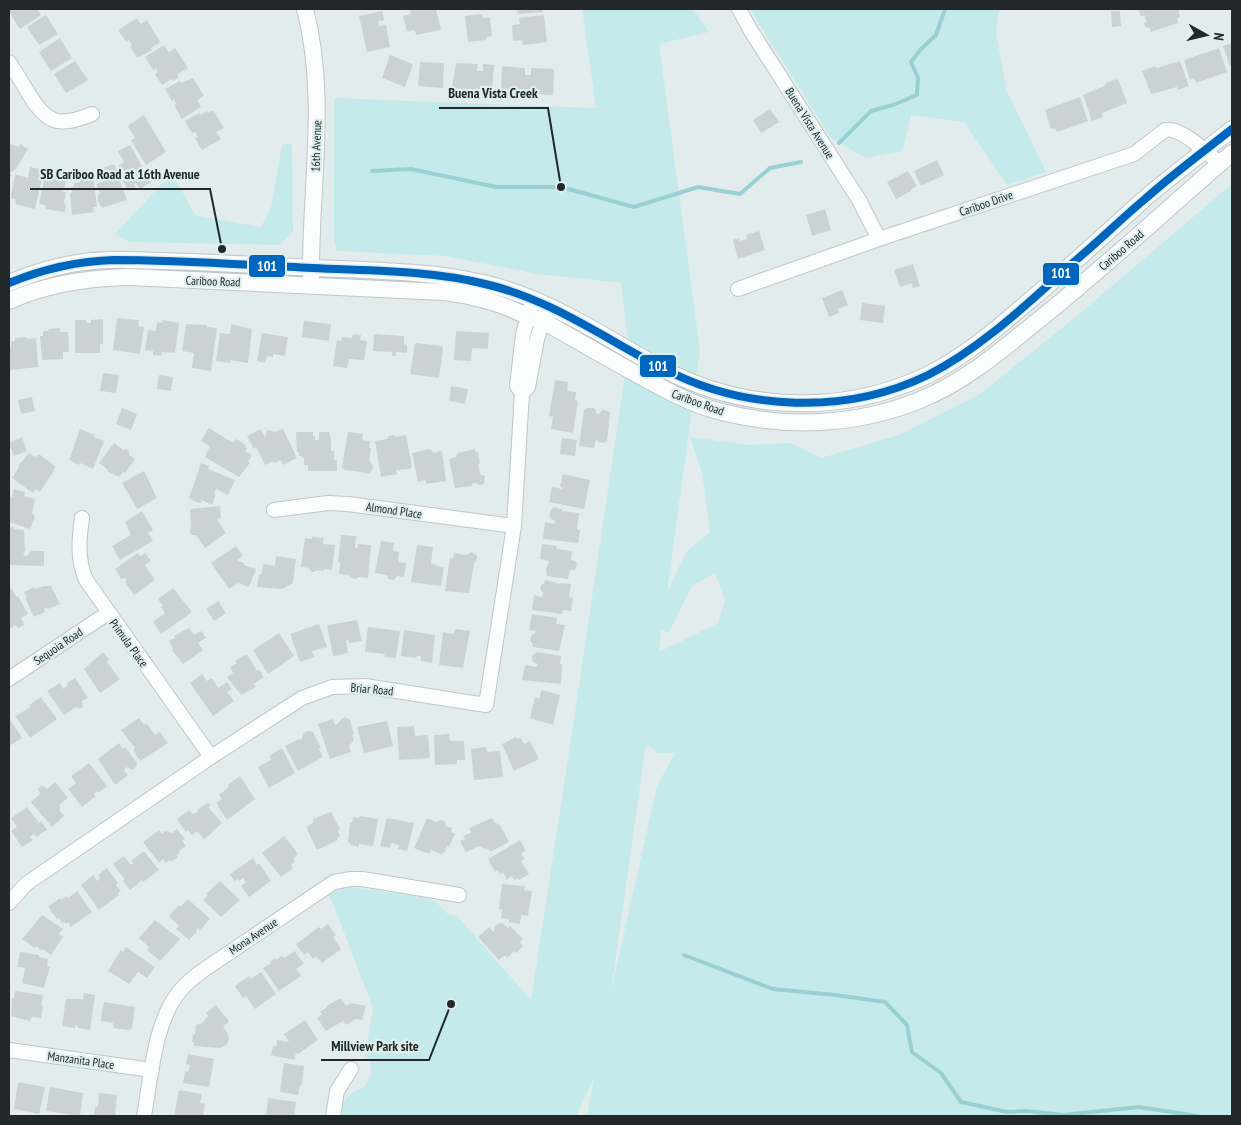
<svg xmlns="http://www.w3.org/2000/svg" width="1241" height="1125" font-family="'PT Sans Narrow',sans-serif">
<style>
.green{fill:#c5eaec;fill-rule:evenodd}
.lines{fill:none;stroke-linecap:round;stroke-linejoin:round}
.stream{stroke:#9ad0d4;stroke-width:4}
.building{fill:#cbd2d2}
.minor-casing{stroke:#bfc6c7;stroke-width:16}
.tertiary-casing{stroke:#bfc6c7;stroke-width:18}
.minor{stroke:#fbfcfc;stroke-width:14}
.tertiary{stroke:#fbfcfc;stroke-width:16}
.bus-1-casing{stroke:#dfeff0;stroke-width:11}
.bus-1{stroke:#0065bd;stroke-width:8}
.labels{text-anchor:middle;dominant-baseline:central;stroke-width:4.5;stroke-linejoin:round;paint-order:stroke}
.street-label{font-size:12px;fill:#222829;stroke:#dfeff0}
.leader{fill:none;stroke:#222829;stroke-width:2}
.callout-dot{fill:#222829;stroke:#dfeff0;stroke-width:2}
.callout-label{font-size:14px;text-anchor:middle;font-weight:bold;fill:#222829;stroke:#dfeff0;stroke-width:4.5;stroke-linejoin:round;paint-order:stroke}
.line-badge{stroke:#dfeff0;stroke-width:2}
.badge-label{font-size:14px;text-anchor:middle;font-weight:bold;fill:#fff}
</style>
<rect width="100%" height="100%" fill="#e3ecec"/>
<path class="green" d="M582,9H693L709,32L659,44L700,351L696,376L667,362L628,339L621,283L537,274L445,256L337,251L334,241V98L596,108Z
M750,9H999L996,32L1007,91L1046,172L1007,185L964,122L911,115L903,151L865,158L830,137Z
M292,143L293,232L280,245L130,242L115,234L172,173L195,215L261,227L271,207L282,145Z
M1232,184V1116H587L594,1077L576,1116H340C341,1109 342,1103 347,1098C351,1092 358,1091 363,1087C373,1078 374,1064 365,1055L373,1008L332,901L327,894L344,888L351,887L428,898L437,903L448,914L457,916L531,1000L570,746L625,375L692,409L667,592L686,552L710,532L702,473L690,437L750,445L790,443L821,458L899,435L980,394L1073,319ZM715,573L725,600L718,623L659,652L661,630L669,633L692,586ZM646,744L658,753H675L657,786L611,991Z"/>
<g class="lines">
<path class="stream" d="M839,143L871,111L893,105L917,95L918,78L911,62L920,50L936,35L945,9
M372,171L411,169L496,187H561L634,207L698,187L740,194L770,168L801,162
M684,955L773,989L835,995L885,1002L907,1025L912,1052L941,1073L961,1102L1007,1112L1026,1111L1063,1115L1139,1107L1198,1116"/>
</g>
<path class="building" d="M9,9H37L41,15L20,29L9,12Z
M410,9H436L441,30L416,35L415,30L407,31L403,16L411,14Z
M517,9H542L543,12L518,14Z
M1143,9H1174V10L1178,9L1180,17L1177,18L1178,23L1151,32L1149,27L1146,28L1144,23L1147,22L1144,15L1141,17L1139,10Z
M382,11L384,20L378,21L379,26L386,25L390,47L367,52L359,16Z
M1111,11H1120L1121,26L1112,27Z
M482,14L483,18H490L492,36L486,37V40L468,42L465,16Z
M46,15L58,34L39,45L27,27Z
M544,15L547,42L523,45L522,40L513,41L512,25L520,24L519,18Z
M137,18L141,24L147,20L160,42L151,48L152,50L137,58L130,46L132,45L129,40L126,42L118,30Z
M60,38L72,58L51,71L39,52Z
M1232,43V65L1230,66L1223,46Z
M164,45L169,52L175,48L188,68L177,75L179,77L173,81L172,79L162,85L155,74L158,72L156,68L153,70L145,57Z
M1219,48L1227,72L1196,83L1194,78L1190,80L1184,60Z
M390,55L413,64L405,87L382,78Z
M75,61L88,80L66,93L54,74Z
M1180,61L1189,86L1178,90L1177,87L1151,94L1142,71L1155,66L1156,68Z
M420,62L444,63L443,88L418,86Z
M456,63L478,64L477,71H483V64L494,65L492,92L452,88Z
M502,66L525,68V75H531V68L554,69L553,95L501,92Z
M193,78L204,96L197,100L201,107L182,119L174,105L176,104L174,99L172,101L165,89L180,81L181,83Z
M1118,79L1127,103L1102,113L1103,117L1092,121L1083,95L1106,85L1105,83Z
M1080,97L1088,121L1057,132L1055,128L1051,129L1045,110Z
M770,109L779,122L761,133L753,120Z
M213,110L224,128L216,132L221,139L202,150L195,138L198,137L195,132L192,133L185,121L199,113L201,115L207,111L208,113Z
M144,115L166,152L146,165L131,140L135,138L128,126Z
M10,144L19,147L20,144L28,149L16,169L10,173L12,176L9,178Z
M130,145L151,182L140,189L136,183L134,184L136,187L128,191L120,176L123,174L118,166L124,162L118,151Z
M937,160L944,175L921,186L914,171Z
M114,164L127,200L102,208L98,201V195L100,194L96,184L103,182L100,169Z
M30,167L44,170L35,209L15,204L16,199L11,198V196L15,174L28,178Z
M48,170L62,173L61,180L66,181L63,192H66L64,202L66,206L65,212L46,209L45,205L39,204L44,180L45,181Z
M908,171L917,186L910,190L911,191L896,199L887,182Z
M93,174L97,207H93L94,212L72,215L70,193H72L71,187H74V183L80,182V176Z
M825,209L831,230L812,236L806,215Z
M759,231L765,250L738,259L733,240L739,238L740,241L747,239L746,235Z
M913,264L920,286L913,288L912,283L900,287L894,270Z
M842,290L848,305L838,309L839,313L829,317L822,298Z
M862,303L885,306L883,323L860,320Z
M117,318L139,320L138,326L144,327L140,354L113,350Z
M103,319V344H100V353H75V320H86V323H91V320Z
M163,320L179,323L175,353L162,352L161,356L153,355V351L145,350L148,330L156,331L157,322L162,323Z
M304,321L331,324L329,341L302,337Z
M186,324L207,325V327L217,328L211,371L192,368L194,353L182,351Z
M231,324L252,329L248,363L230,360V363L216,361L220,333L230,334Z
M60,328V332H68L69,352H63V359L42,360L40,336H43V331H48L49,329Z
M456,331L489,333L488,349L472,348L471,361L454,360Z
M262,333L288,337L285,356L273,354V357L267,356L265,363L257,361Z
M353,334L361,335L360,340L367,341L364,360L349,359L347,368L333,366L337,340L341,341L342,337L352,338Z
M374,334L404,336V344L407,345V353L396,352V356H392V352L373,351Z
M27,337V339L36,338L38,367L10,370L9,347H11V341H15V338Z
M417,343L442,346L443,349L439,378L410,374L415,344Z
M103,373L119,375L116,393L100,391Z
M159,375L173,377L171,391L157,389Z
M555,380L568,382L567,391L576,392L575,400L578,401L573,433L551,429L553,417L549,416Z
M451,386L468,389L465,404L449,401Z
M32,397L35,411L21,414L18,400Z
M122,408L137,414L131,430L116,424Z
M587,408H594L596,411V413L599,414L602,410L608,411L610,413L607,441L604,443L598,442L596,439L594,448L579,446L584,410Z
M209,428L233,443L236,439L246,445L245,446L247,448L245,451L252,455L248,462L250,463L239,477L205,457L210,446L201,441Z
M80,429L95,435L94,437L104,441L93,469L80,463L79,465L69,460Z
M261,429L265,437L267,431L270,430L274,432L283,429L297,458L283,465L281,460L274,463L273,461L265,465L256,447L254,449L247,436Z
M296,432H313V436H315V440H319V432H329L331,438V451H334V460H337V471H308V465H304V458H302V456H299V452H297Z
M348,432L363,434L362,440L370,441L369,448H371L369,461L373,466L372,471L368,474L362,472L345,470L342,467Z
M394,435L397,437L406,435L412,466L410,469L396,470L397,474L381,477L375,441L387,439L389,436Z
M22,437L27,451L14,456L9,443Z
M562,438L577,440L575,456L560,454Z
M114,443L123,450L127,449L129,451V455L135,459L125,473L123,472L119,477L107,471L108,470L99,463Z
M429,449L432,450L433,453L442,451L446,481L426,484V480L418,482L412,453Z
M475,449L476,452H478L480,463L478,464L480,474L485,476L484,484L480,485L475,483L472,484V486L455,488L449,459L456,457L457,453Z
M29,453L35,457L39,454L56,467L40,492L36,489L33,493L12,478L19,467L18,466Z
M201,463L209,466L208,469L235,480L228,495L216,489L214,494H216L212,505L202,500L201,503H198L189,498Z
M144,471L157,498L137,509L122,483Z
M563,474L590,480L584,509L549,502L552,487L562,489V487H560Z
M14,489L25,492L24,496L35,499L32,514L34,515L35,518L30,529L9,522V496L12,497Z
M220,506L221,518L217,519L226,533L205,548L196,535H192L189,531L191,527L190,509Z
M553,507L562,509V511L579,513L577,529L580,530L578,543L543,539L545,522L554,524L555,520H552L549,515Z
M142,511L153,530L148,533L153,541L120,560L112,546L131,535L125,522Z
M9,527H14V529L24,530L25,550L23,555L27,556L31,551H44V566L9,565Z
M341,535L356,536L355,548H357L358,544L371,545L368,578L359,577L356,579L352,578L349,575L339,574L340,562L338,563Z
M312,537L324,538L323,544L335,545L332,570L324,569L323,571L317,570L314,572H311L309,568L301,567L305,538L312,539Z
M381,541L394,543L393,551L399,552L398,562L406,563L404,577L397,576L394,580L388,579L387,575L375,573Z
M542,544L557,546L556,549L572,551L571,560L575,561L577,564L576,568L574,570H570L568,579L547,576L546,570L549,561L540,559Z
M417,545L433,547L431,564H436L435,566L444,567L441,586L411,582Z
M236,546L243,556L237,560L244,563V565L256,569L249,587L238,583L229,589L211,563Z
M472,552L477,556V559L474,564L469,593L445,591L450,558L453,559L454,553L466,555Z
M138,553L140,556L145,553L151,561L145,565L155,580L134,595L125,582L127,580L125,578L121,579L115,569Z
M276,556L296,559L293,583L282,589L257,587L259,574L261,575L263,564L275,566Z
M545,580L560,584L561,583L571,584L569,597L573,598L571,611L563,610L562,614L532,610L534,595L542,597L543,593L540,589L542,584H544Z
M9,585L16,596L15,597L18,596L28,614L21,618L24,625L18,628L16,625L9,629Z
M44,586H51L60,604L48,609V608L44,609L45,612L34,617L25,598L27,597L24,592L34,587L35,589Z
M173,588L192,612L161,634L153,622L165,613L161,607L163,606L158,599Z
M218,601L226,613L214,621L206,609Z
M532,614L557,618L556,624L565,625L559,651L533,647V644L530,641L531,636L535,633L536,631L529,630Z
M357,620L362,641L349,643V640L346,641L348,653L333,656L327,625Z
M319,624L327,647L312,651L314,657L300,662L290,634Z
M368,627L400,631L396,658L384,657L385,654L365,652Z
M189,628L194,635L201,631L206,638L198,643L203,650L183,664L172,650L173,649L169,641L175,638L174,636Z
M455,629L470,631L463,668L439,665L443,632L454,634Z
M404,630L435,635L432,663L421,661V656H417L416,658L401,656Z
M279,633L294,656L268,674L253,650Z
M537,652L561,656L560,664H562L561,684L522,680L525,665L537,667L538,664L533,662L532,659V656Z
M102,653H104L109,659L107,662L119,678V680L100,693L84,669Z
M247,654L257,671L259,669L264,677L254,684L256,687L241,695L227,677L233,673L230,667L237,663L235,661Z
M202,674L207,681L212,678L218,688L227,682L232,689L227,692L234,701L213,716L190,683Z
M75,678L88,698L82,701L83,707L80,709L76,707L64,715L47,691L60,683L63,689L68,685L67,683Z
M542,690L560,695L553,725L530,718L535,697L539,699Z
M41,697L57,719L30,738L15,716L31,707L29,705Z
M345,717L350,720L354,735H352L354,740L349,746L351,752L330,759L318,724L333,719L335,725L338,724L341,719Z
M9,718L22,738L9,746Z
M139,718L144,725L146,723L155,735L160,732L168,743L140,761L133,750L135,748L121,730Z
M387,721L393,746L364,753L357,727Z
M414,726L415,736L428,735L430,758L399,760L397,727Z
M308,731L313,732L321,748L319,749L323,757L298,771L285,746L299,739L300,740L302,739L303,733Z
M449,734L450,741H464L465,760H457V764L435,765L434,735Z
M516,737L517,739L521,738L524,744L530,741L539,759L514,771L502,744Z
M119,743L123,749L125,747L137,763L136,767L132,770L127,767L124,770L128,775L115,785L98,759Z
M486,747L487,752L500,751L503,777L474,780L471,749Z
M282,748L295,773L269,788L258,767L271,760L269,756Z
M89,763L107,786L98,793L97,791L94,794L96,796L82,807L68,789L76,783L71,776Z
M240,776L255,799L227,820L216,803L222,799L219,795L229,787L228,785Z
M55,782L68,798L60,804V811L64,816L52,827L31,802L40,794L38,789L41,786L45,787L47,789Z
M207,803L210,804L209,808L222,823L204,840L197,831L192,835L188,830L186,832L177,819L189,810L192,814L195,813L198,811L197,810Z
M27,807L39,823L41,821L47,830L36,837L34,834L30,837L33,840L22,847L11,831L17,827L11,818Z
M331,812L340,829L338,830L340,836L337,838L338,840L317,850L306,827L313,823V819Z
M360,816L378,819L373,846L359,844V847L350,845L351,843L348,842L350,823H352L353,817L359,818Z
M387,818L414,823L407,851L398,849L399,845L391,843L390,848L380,846Z
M427,818L436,822L441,820L445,822L446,826L452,828L451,832L455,834L449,847L447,846L445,852L441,854L431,850L429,854L414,848Z
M492,818L494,822L500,825L509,842L490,852L488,848L486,849L479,846L466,852L460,841L465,839L463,836L471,833L469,828Z
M177,829L185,839L182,841L186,846L179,851L180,853L177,855L178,857L171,862L169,860L166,863L163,859L159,863L143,842L159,830L162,834L165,831L172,833Z
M284,836L298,854L293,859L295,861L291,865L293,868L281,877L262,853Z
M520,840L526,851L521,853L525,859L521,861L529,874L519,880L518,878L514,880L512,876L507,880L503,873L500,874L498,870L495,872L488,859Z
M144,851L159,870L143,882L142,880L130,890L123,881L125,880L113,864L124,856L131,865L133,863L131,861Z
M253,858L257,865L259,863L271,881L249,897L241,886L246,882L243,878L239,881L238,879L234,881L230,874Z
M107,868L118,883L116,885L121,891L118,893L119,895L99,910L81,885L93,875L97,881L100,878L98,875Z
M220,881L240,900L221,917L203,900L208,895L206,894Z
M502,884L525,886L524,890L532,891L528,916L521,915L520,924L509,922V919L501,918L502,909H499Z
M77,891L92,912L71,927L68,922L66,924L64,922L62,923L59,918L57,919L48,907L60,898L61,900L66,896L68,898Z
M188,899L210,919L200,930L198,928L196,930L197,931L189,940L176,929L179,926L169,916L179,905L180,907Z
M42,915L63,929L59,934L63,937L51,955L42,949L41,950L36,946L35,948L22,939Z
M155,920L180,939L160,961L147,950L149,947L139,938Z
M499,923L504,924L508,928L510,926L523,939L520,942L523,946L516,953L514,951L507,958L505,955L499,960L478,937L489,927L494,933L495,926Z
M328,924L336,935L333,937L341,949L322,963L316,956L313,959L308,952L304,955L296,944L319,927L321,929Z
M126,947L155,967L147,978L138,972L129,984L108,971L121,950L123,952Z
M295,951L304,964L296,969L301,976L279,991L263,968L271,963L270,962L275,958L276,960L282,956L284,958Z
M20,952L39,955V957L48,959L47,967H50L44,988L22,983L25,968L17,967Z
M261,972L276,994L255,1009L246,996L243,998L235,986L249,976L251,979Z
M15,991L43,995L41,1006H43L41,1018L32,1017L30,1021L11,1016L12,998H14Z
M84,993L95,995L90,1030L78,1028V1026L75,1025V1028L62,1026L66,999H83Z
M341,998L346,1006L351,1003L366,1006L362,1020L355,1019L347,1025L343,1021L326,1031L317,1018L322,1014L320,1012L327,1007L326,1006Z
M104,1002L135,1007L132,1029L129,1030L114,1028L113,1023L101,1021L102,1008L103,1009Z
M216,1005L229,1021L223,1027L228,1034L229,1039L227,1044L220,1048L194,1046V1042H192L193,1034L195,1035L196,1025L202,1023L208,1016L206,1013Z
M305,1020L318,1040L298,1054L296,1053L294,1060L271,1055L273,1046L276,1047L277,1040L286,1042L289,1041L284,1034Z
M188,1054L214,1059L209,1087L183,1083L185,1071L188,1072L190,1065L186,1064Z
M284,1063L304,1066L302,1085H300L298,1095L280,1092Z
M18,1082L45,1087L39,1114L14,1109Z
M50,1087L83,1093L80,1116L46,1111Z
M179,1090L202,1094L200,1103L205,1104L203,1116H174Z
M99,1093L117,1095L115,1116H94L95,1107H98Z
M268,1098L296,1102L294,1116H266Z"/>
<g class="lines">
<defs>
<path id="minor" d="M739,9L751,31L859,200L879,239
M9,62C16,73 23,84 30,96C48,125 61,127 92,114
M738,289L879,239L1134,154L1165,130C1181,126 1208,154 1220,164
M522,393L528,387L537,339L546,311
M274,510L328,503L348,504L514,526
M82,518C79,539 77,559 86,580L211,757
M9,679L108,613
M9,903L26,884L211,757L302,698L332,687L365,686L486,705L514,526L522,393L517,386L523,334L531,307
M9,1050L152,1070
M144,1116C151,1078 154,1023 179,992C186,983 195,976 205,969L334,882L351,879H362L459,895
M333,1116L337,1091L351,1069"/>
<path id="tertiary" d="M305,9C328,97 310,187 311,277
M9,283C40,270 73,261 107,260C125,259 143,261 161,261C206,262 251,265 296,267C364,271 446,269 511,291C566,309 615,344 667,371C742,409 831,414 909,383C960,364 1000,325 1041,291C1076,261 1109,231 1142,201C1171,176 1202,153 1232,129
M9,301C46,284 88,278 129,277L443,292C462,294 480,298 498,304C513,309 527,317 543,321C572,338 601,354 631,371C659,386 687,403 718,411C785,429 856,426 920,400C965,382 1003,349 1040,319C1106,266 1168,208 1232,153"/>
</defs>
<use href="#minor" class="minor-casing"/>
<use href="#tertiary" class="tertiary-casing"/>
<use href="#minor" class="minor"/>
<use href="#tertiary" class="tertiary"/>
<defs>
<path id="bus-1" d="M9,283C43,269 77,261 114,260C180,260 246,265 312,268C370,271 429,270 485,284C551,299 605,339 664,369C745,411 846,415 928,375C982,348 1030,301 1075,261C1099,241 1121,219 1145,199C1173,174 1203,152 1232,129"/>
</defs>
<use href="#bus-1" class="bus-1-casing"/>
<use href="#bus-1" class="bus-1"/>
</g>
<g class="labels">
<g class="street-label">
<text transform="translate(810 123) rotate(58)">Buena Vista Avenue</text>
<text transform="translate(316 146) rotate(-88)">16th Avenue</text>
<text transform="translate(986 203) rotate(-19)">Cariboo Drive</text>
<text transform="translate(1121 250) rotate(-41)">Cariboo Road</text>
<text transform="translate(213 281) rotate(2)">Cariboo Road</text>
<text transform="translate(698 402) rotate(20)">Cariboo Road</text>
<text transform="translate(394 510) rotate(8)">Almond Place</text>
<text transform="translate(129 643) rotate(54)">Primula Place</text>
<text transform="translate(58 646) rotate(-34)">Sequoia Road</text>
<text transform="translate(372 689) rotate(5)">Briar Road</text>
<text transform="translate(253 936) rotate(-34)">Mona Avenue</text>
<text transform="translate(81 1060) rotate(8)">Manzanita Place</text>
</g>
</g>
<path class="leader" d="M561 187L548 108H439M222 249L210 189H30M451 1004L429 1060H321"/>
<g class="callout-dot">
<circle cx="561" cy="187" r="5"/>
<circle cx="222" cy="249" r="5"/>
<circle cx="451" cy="1004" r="5"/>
</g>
<g class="callout-label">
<text x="493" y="98">Buena Vista Creek</text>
<text x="120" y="179">SB Cariboo Road at 16th Avenue</text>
<text x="375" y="1051">Millview Park site</text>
</g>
<g class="line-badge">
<rect x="248" y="254" width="38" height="24" rx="5" fill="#0065bd"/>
<rect x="1042" y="262" width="38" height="24" rx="5" fill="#0065bd"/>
<rect x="639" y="354" width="38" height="24" rx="5" fill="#0065bd"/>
</g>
<g class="badge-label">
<text x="267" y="271">101</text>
<text x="1061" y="278">101</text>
<text x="658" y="371">101</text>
</g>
<rect width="1241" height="1125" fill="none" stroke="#222829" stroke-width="20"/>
<g transform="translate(1206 35) rotate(98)" stroke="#dfeff0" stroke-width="4" paint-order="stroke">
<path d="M0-4L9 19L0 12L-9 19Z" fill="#222829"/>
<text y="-8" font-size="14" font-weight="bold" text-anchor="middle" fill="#222829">N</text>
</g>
</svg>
